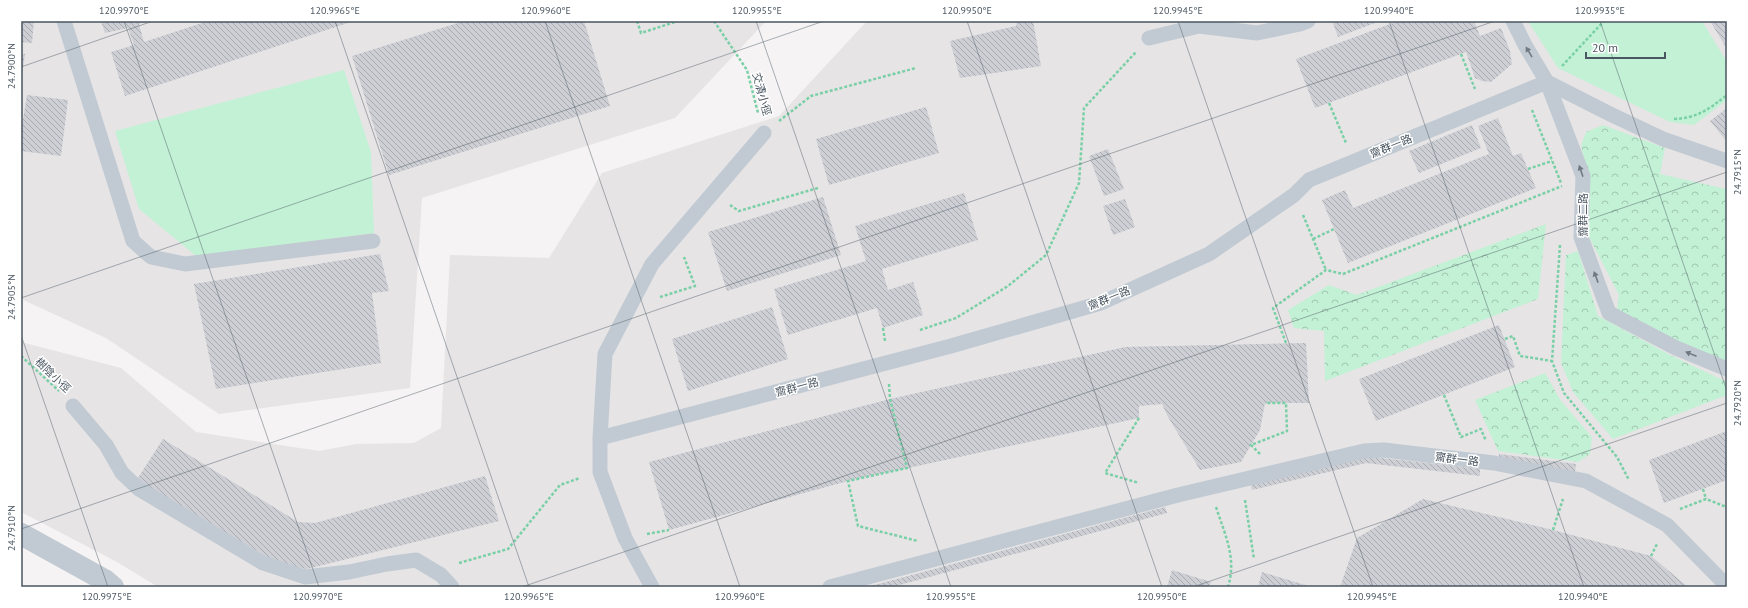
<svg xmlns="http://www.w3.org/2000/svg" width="1748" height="608" font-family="'PT Sans','Noto Sans TC',sans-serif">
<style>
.education{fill:#e6e4e5}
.green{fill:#c3f1d5}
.forest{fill:url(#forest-crowns)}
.building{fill:url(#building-back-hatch)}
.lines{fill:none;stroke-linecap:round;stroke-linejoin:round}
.path{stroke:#7ad0a6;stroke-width:2.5;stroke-dasharray:3 2;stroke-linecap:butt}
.lane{stroke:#c1cad2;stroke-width:15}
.street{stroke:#c1cad2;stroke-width:22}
.oneway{fill:#6e7983}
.ticks{fill:none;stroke:#4a5661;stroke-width:1;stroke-opacity:0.45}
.labels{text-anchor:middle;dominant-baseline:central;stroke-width:3;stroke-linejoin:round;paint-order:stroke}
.street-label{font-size:11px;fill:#4a5661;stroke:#fff}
.neatline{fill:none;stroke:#4a5661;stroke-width:1.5}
.ticks-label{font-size:10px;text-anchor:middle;fill:#4a5661}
</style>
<defs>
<pattern id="forest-crowns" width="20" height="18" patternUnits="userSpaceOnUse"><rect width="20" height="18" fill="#c3f1d5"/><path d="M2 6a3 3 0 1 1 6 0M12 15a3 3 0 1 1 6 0" fill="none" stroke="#a0c6b0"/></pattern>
<pattern id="building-back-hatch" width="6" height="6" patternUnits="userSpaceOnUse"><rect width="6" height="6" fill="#cdcfd5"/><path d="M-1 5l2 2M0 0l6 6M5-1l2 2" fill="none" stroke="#a8abb0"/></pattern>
</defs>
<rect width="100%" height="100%" fill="#f5f3f3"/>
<path class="education" d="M21,21H766L675,118L422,198L410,388L219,414L106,338L21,299Z
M867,21H1727V587H158L117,562L21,512V342L121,368L196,432L319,451L356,444L414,443L441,428L450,255L549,258L602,173L779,116Z"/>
<path class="green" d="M1528,21H1702L1727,62V100L1694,125L1670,122L1558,68Z
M344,70L371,152L374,233L196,256L139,209L115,131Z"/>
<path class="forest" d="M1603,125L1665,148L1660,174L1726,189L1727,362C1689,347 1653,330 1617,309L1619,295L1587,233L1588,174L1581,146L1586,132Z
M1546,224L1538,299L1325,381L1324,331L1294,328L1288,310L1329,285L1357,295Z
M1578,251L1598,316L1670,355L1727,382V395L1613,439L1573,392L1561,363L1566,255Z
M1545,373L1561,401L1592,437L1590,454L1578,462L1498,451L1475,400Z"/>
<path class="building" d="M21,21H34L32,43L21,42Z
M101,21H146L139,24L144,42L208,21H354L125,96L111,52L134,45L128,28L105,33Z
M464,21H584L610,106L389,175L352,56Z
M1017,21H1033L1041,66L960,78L950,41L1016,26Z
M1339,21H1380L1338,37L1333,23Z
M1398,21H1474L1480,36L1501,28L1510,51L1512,64L1491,82L1482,81L1475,78L1466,52L1315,108L1296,59Z
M1710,21H1727V49Z
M21,54H25L22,75H21Z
M27,95L68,100L61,156L21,151V132Z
M926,107L939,153L829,185L816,139Z
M1727,108V142L1710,121Z
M1498,118L1513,156L1521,153L1536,188L1348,263L1322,200L1345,190L1353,208L1489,154L1478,126Z
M1472,125L1481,148L1419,173L1409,151Z
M1108,149L1124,189L1104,196L1089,156Z
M964,193L978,240L882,269L888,290L913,282L923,315L883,328L877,308L788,335L774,289L866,261L855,226Z
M823,197L841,255L727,291L708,232Z
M1125,199L1135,227L1113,235L1103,206Z
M380,254L389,291L372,293L381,363L216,389L194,284Z
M772,307L788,359L688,391L672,339Z
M1499,325L1515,367L1376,421L1359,379Z
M1306,343L1309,403H1265L1260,430L1241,462L1200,470L1168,417L1162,404L1139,406V418L848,481L669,530L649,462L890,399L1125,347Z
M1727,431V480L1664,503L1649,460Z
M163,439L298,522L315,523L485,476L499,521L307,569L282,565L136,481Z
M1499,454L1576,464L1575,472L1498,461Z
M1364,456L1480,469V476L1366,463L1252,490L1250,482Z
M1423,499L1553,530L1651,556L1688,587H1340L1357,538Z
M1165,507L1167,513L892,587H867Z
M1172,570L1211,582L1209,587H1167Z
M1262,572L1312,587H1258Z"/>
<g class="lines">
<path class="path" d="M637,21L641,33L678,21
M714,21L747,70L758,113
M1461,54L1475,89
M1562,66L1604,21
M1329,103L1346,143
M1532,110L1561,183
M1674,119C1698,118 1709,109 1727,95
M779,121L811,96L916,68
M1528,169L1552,161
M730,205L739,211L818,188
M1303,215L1326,270
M1313,239L1334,229
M1560,245L1552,361L1564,393L1617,457L1629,480
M660,297L695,286L684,257
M883,328L885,341
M920,330L956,318L1008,286L1046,255L1079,183L1084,108L1136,52
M1505,339L1513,336L1520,356L1552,361
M1286,343L1273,308L1326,270L1343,274L1562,186
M21,356L59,391
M889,384L890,399L907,468L848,481L858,526L918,541
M1444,395L1461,437L1481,429L1486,441
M1139,418L1105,473L1139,483
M1260,454L1251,445L1287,431L1286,403H1265
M1703,489L1706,499
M1245,500L1254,559
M1216,507C1225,535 1237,558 1228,587
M1680,509L1706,499L1724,506L1727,509
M1553,530L1563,499
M647,534L669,530
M1651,556L1657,544
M459,563L508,549L560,485L580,478"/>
<path class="lane" d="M64,21L133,241L151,257L185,264L373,241
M1513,21L1525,45L1547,82L1583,176L1581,237L1609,313L1676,348L1727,369
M1149,38L1199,26L1257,33L1300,24L1308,21
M73,406L106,445L122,473L139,489L263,563L305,577L349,572L387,564L416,560L441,575L452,587
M600,438L605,354L652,264L764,133
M652,587L625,538L600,472V438L951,346L1101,303L1209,254L1294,195L1309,180L1547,82L1610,114L1663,139L1727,161
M830,587L1178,495L1364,451L1384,450L1494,463L1586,481L1667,525L1727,586"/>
<path class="street" d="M21,534L106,581L113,587"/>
</g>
<defs><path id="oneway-solid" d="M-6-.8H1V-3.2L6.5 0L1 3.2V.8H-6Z"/></defs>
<g class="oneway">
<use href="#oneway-solid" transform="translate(1529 52) rotate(-121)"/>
<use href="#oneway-solid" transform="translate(1581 171) rotate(-109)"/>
<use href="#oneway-solid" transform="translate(1596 277) rotate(-110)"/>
<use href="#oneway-solid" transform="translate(1691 354) rotate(-158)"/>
</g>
<path class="ticks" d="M124,21L319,587M335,21L529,587M545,21L740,587M756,21L951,587M967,21L1162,587M1178,21L1373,587M1389,21L1584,587M1600,21L1727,391M21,67L153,21M21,298L824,21M21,335L108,587M21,529L1495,21M522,587L1727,172M1193,587L1727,403"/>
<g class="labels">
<g class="street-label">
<text transform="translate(762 94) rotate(75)">交清小徑</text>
<text transform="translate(1391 146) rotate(-22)">齋群一路</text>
<text transform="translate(1583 215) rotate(-90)">齋群二路</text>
<text transform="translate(1109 298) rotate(-22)">齋群一路</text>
<text transform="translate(53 375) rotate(44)">樹陰小徑</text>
<text transform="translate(797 387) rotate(-15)">齋群一路</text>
<text transform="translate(1457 459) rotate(7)">齋群一路</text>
</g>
</g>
<rect width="1748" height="608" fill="none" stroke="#ffffff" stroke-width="44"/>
<path d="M1586 52v6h79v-6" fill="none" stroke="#4a5661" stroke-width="2"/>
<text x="1592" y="52" font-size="12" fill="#4a5661" stroke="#ffffff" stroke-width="3" paint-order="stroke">20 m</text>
<rect x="22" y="22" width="1704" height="564" class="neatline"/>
<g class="ticks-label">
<text x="124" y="14">120.9970°E</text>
<text x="335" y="14">120.9965°E</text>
<text x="546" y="14">120.9960°E</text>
<text x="757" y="14">120.9955°E</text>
<text x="967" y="14">120.9950°E</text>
<text x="1178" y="14">120.9945°E</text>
<text x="1389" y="14">120.9940°E</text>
<text x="1600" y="14">120.9935°E</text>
<text transform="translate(11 66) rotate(-90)" y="4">24.7900°N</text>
<text transform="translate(1737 172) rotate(-90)" y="4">24.7915°N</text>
<text transform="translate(11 297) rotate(-90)" y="4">24.7905°N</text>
<text transform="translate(1737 403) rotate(-90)" y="4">24.7920°N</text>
<text transform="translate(11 528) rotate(-90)" y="4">24.7910°N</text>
<text x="107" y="600">120.9975°E</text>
<text x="318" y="600">120.9970°E</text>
<text x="529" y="600">120.9965°E</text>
<text x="740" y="600">120.9960°E</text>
<text x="951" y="600">120.9955°E</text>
<text x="1162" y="600">120.9950°E</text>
<text x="1372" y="600">120.9945°E</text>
<text x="1583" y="600">120.9940°E</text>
</g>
</svg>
